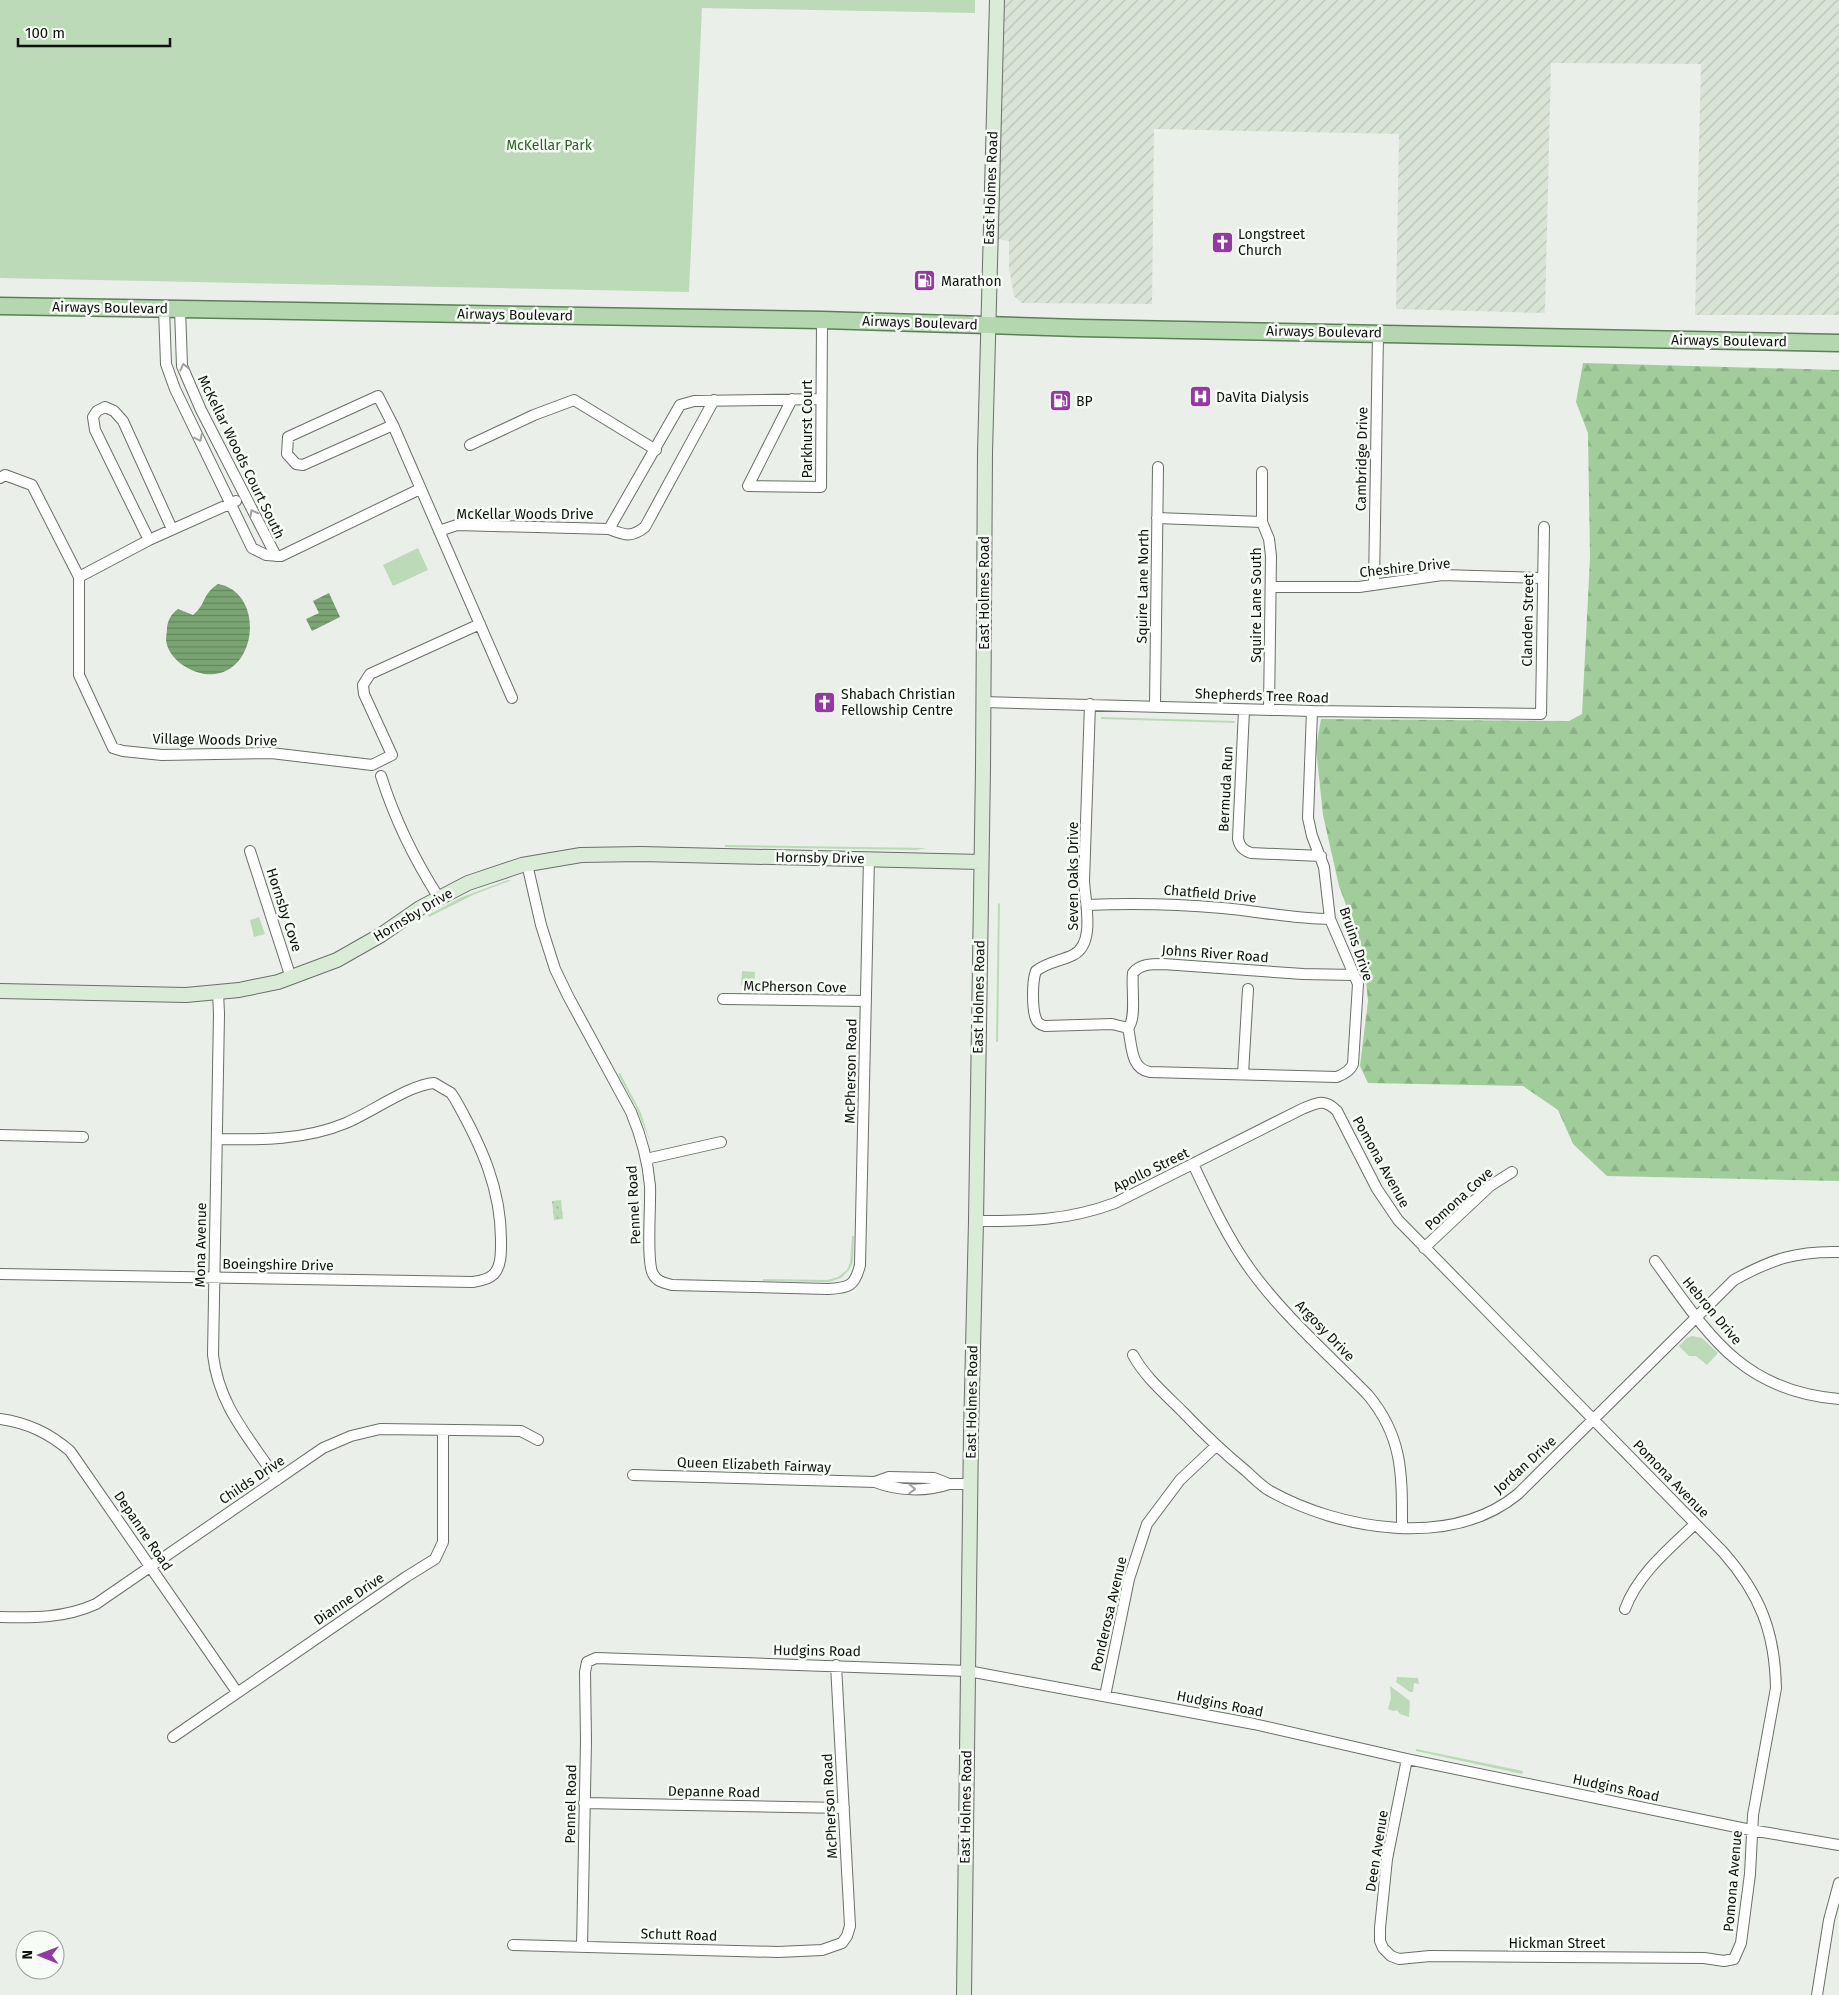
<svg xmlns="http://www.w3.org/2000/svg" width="1839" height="1995" font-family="'Fira Sans',sans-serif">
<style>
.industrial{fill:url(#industrial-furrows)}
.green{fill:#bcd9b8}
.forest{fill:url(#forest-firs)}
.garden{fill:url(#garden-dots)}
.water{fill:url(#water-rules)}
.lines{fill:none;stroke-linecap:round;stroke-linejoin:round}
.street-casing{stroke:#6a6f69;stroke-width:12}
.secondary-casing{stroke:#6a6f69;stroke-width:16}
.primary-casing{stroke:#5b8056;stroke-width:19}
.street{stroke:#fff;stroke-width:10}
.secondary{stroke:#daebd8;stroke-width:14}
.primary{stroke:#b5d7b0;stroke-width:16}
.oneway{stroke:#9fa09f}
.labels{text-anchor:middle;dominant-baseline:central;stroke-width:5;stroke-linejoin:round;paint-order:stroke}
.park-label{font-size:14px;fill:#2a6422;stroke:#f7fdf6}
.street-label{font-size:14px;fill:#101210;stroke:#f7fdf6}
.poi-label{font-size:14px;fill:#101210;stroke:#f7fdf6;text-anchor:start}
</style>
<defs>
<pattern id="industrial-furrows" width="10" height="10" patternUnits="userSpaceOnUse" patternTransform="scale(1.25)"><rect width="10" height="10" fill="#d9e4d7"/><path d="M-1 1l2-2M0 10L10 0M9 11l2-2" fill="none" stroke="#b9c3b8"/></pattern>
<pattern id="forest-firs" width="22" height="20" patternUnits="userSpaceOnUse" patternTransform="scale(1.25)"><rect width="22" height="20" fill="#a0cd9a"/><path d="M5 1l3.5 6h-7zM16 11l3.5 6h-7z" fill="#89af84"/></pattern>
<pattern id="garden-dots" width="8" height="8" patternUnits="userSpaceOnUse" patternTransform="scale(1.25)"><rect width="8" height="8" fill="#bcd9b8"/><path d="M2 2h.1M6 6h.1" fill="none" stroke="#a1b99d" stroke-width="1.8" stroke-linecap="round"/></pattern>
<pattern id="water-rules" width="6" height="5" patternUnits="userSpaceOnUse" patternTransform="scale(1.25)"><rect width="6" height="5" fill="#7aa573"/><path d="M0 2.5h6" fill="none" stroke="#63855d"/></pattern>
</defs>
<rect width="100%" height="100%" fill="#eaefe9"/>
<path class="industrial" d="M1004,0H1839V315H1695L1701,64L1551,63L1545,313L1396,309L1399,134L1154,129L1152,304L1022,303L1014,296L1009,268V241L997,239Z"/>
<path class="green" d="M0,0H975V13L702,8L689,292L0,278Z
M418,548L428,570L393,586L383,565Z
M1101,717L1234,721L1235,723L1101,719Z
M725,845L927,848L917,850L725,847Z
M508,880H512L475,894L429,917L428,915L462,897Z
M998,903L1000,904L998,1042H996Z
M259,917L265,934L254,937L250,920Z
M742,971L755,972L754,988L741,985Z
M620,1073L641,1113L651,1144L636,1107L618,1074Z
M852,1236H854L853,1262L849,1270L841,1278L829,1282L763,1281V1279L827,1280L838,1277L847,1270L850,1263Z
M1692,1336L1702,1338L1718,1353L1707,1365L1696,1356H1689L1679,1346L1687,1338Z
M1397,1677L1418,1678L1419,1684L1414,1683L1413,1692H1410L1396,1682Z
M1390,1686L1410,1701L1409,1717L1400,1714L1397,1710L1393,1711L1388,1709L1391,1698Z
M1416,1749L1523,1771L1522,1774L1416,1751Z"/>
<path class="forest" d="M1583,363L1839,370V1181L1607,1176L1573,1144L1558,1110L1523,1086L1368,1083L1360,1066L1368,1001L1363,950L1339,886L1323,815L1316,748L1321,719L1569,721L1582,714L1590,559L1588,433L1576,402Z"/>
<path class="garden" d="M561,1200L563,1219L554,1220L552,1201Z"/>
<path class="water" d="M218,584C264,592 258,669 215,674C196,677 168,661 166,640C166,636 167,632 167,628C168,620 171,614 178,609L193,615C206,605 202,594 218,584Z
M329,593L340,617L312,631L306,619L319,613L313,601Z"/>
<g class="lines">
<defs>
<path id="street" d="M164,309L166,364L175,389L252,548L266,555L281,556L420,489
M180,309L182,366L201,410L276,556
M792,399L748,486L821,487L822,320
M393,425L303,465L296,464L287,454L288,437L378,396L393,425L512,698
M470,445L534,415L574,400L656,450
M1262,472V522L1269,539L1271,556L1269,710
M0,478L5,475L32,485L79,577V675L113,748L123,751L162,755L271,753L372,765L392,755L364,694L363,685L370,674L480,624
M1157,518L1262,522
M609,529C625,535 631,538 645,527L714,400
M439,531L457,525L609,529L680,405L694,401L821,399
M149,540L95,430L93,417L97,411L105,407L114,411L123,421L172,529
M79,577L149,540L236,501
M1374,585L1378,333
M1271,587H1359L1442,575L1542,578
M983,702L1312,711L1541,714L1544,527
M1090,704L1084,881C1085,902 1096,944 1073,955C1061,961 1047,962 1036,971C1032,981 1032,1009 1036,1019C1038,1024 1041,1025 1045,1026L1112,1024L1128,1028C1132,1044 1130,1069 1150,1072L1337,1077C1344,1074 1350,1071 1353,1064L1358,984L1330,919L1324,867L1312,836L1308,818L1312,711
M1155,705L1158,467
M1244,710L1238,839C1240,847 1243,850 1251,853L1321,856
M381,776C395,820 414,859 439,898
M250,851L291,978
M527,864L541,925L555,969L568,996L631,1112C641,1136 648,1161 650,1186C651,1205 646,1262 653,1274C657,1282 665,1283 672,1285L828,1289C849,1288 855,1286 860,1265L869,858
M1087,905C1133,903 1177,904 1222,908C1258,911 1294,919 1330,919
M218,992L219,1014L213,1355C219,1407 250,1438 277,1480
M723,999L866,1001
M1128,1028C1137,1018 1131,987 1133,973C1140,964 1151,964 1163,964L1303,974L1354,975
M1243,1074L1248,989
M0,1135L83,1137
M646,1159L721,1142
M1193,1164C1210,1200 1227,1237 1250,1269C1283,1315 1329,1355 1368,1395C1403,1437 1402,1474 1402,1527
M976,1221C1027,1221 1067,1221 1115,1203L1302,1109C1317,1103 1324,1098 1337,1111L1377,1189L1398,1220L1723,1552C1760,1594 1775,1632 1776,1688L1753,1815L1750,1874L1741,1943L1734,1959L1724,1961L1704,1958L1430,1956L1399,1959L1391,1956L1383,1948L1380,1941V1928L1387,1859L1407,1759
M1424,1248L1490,1186L1512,1172
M1655,1261C1708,1334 1741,1391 1839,1399
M0,1274L473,1282C480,1281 489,1279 494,1274C501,1266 501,1254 501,1244C502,1190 481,1145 455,1099L451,1093L434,1083C411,1084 370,1113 346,1123C305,1140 261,1140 217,1139
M1133,1355C1145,1377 1165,1394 1183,1412C1203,1433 1224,1453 1246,1471C1254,1478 1261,1486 1270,1491C1340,1530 1451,1549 1518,1494L1734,1280C1772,1259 1796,1251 1839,1252
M0,1419C28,1423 49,1433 70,1451L237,1692
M633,1475L875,1482L889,1477L934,1478L949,1484H970
M875,1482C898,1491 926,1492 949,1484
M1625,1609C1638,1574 1669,1549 1695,1524
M0,1617C34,1618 65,1618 96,1604L323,1448L351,1436L380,1429L521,1431L538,1440
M1105,1696L1129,1579L1147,1524L1180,1480L1216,1446
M173,1737L406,1577L435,1559L443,1542V1430
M584,1803L844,1808
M513,1945L778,1952L822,1950L842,1943L847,1936L850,1926L836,1665
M582,1947L586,1741L585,1672L587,1662L596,1658L968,1671L1254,1724L1407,1759L1751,1830L1839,1845
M1817,1995L1829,1920L1839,1883"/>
<path id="secondary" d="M0,991L186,995L239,990L278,982L337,960L381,935L420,908L468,883L522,865L581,855L641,854L981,862
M964,1995L971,1433L976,1221L983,768L985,453L997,0"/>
<path id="primary" d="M0,306L822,320L1079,328L1839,343"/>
</defs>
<use href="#street" class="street-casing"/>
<use href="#secondary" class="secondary-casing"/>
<use href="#primary" class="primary-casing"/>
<use href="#street" class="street"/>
<use href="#secondary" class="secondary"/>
<use href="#primary" class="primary"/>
</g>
<defs><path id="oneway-chevron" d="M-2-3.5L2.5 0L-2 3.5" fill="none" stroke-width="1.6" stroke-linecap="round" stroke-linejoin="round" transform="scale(1.25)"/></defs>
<g class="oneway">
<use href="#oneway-chevron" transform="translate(184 367) rotate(-104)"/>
<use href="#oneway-chevron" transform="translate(199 438) rotate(64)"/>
<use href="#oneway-chevron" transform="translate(253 513) rotate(-117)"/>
<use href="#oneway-chevron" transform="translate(912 1489) rotate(2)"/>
</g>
<defs>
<symbol id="church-square" viewBox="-11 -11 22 22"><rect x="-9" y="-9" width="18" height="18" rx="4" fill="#9439a3" stroke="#f7fdf6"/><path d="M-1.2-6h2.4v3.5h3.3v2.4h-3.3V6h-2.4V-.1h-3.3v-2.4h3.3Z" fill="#fff"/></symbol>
<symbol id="fuel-square" viewBox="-11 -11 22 22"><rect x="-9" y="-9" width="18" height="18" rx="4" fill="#9439a3" stroke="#f7fdf6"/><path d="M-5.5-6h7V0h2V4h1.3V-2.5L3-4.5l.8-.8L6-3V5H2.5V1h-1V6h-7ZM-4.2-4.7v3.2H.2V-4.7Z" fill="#fff"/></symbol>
<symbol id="hospital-square" viewBox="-11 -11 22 22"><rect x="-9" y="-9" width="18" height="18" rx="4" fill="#9439a3" stroke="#f7fdf6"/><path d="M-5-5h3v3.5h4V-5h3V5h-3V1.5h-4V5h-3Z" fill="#fff"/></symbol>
</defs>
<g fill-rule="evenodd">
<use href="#church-square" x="1210" y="230" width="25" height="25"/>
<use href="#fuel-square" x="912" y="268" width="25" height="25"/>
<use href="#hospital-square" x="1188" y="384" width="25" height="25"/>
<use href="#fuel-square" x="1048" y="388" width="25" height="25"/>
<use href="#church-square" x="812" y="690" width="25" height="25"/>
</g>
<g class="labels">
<g class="park-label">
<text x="549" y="145">McKellar Park</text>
</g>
<g class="street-label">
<text transform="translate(991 188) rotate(-88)">East Holmes Road</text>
<text transform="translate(110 308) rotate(1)">Airways Boulevard</text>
<text transform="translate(515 315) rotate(1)">Airways Boulevard</text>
<text transform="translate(920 323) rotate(2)">Airways Boulevard</text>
<text transform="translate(1324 332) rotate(1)">Airways Boulevard</text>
<text transform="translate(1729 341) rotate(1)">Airways Boulevard</text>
<text transform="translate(807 429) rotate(-90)">Parkhurst Court</text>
<text transform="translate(241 457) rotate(64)">McKellar Woods Court South</text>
<text transform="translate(1362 459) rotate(-89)">Cambridge Drive</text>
<text x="525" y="514">McKellar Woods Drive</text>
<text transform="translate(1405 568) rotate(-6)">Cheshire Drive</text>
<text transform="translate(1143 586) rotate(-89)">Squire Lane North</text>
<text transform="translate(984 593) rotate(-90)">East Holmes Road</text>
<text transform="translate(1256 605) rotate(-90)">Squire Lane South</text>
<text transform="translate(1528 620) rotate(-89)">Clanden Street</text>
<text transform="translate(1262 696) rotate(2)">Shepherds Tree Road</text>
<text transform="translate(215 740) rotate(1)">Village Woods Drive</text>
<text transform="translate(1226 789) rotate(-87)">Bermuda Run</text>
<text transform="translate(820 858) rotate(1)">Hornsby Drive</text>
<text transform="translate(1073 876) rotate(-90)">Seven Oaks Drive</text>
<text transform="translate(1210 894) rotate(5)">Chatfield Drive</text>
<text transform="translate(284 910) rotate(72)">Hornsby Cove</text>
<text transform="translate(413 915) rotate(-31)">Hornsby Drive</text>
<text transform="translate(1356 944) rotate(71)">Bruins Drive</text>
<text transform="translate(1215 954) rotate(4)">Johns River Road</text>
<text transform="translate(795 987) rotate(1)">McPherson Cove</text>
<text transform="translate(979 997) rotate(-89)">East Holmes Road</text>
<text transform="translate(851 1071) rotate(-89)">McPherson Road</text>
<text transform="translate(1381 1162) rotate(61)">Pomona Avenue</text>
<text transform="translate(1151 1170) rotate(-26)">Apollo Street</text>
<text transform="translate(1459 1199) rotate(-42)">Pomona Cove</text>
<text transform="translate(634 1205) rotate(-93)">Pennel Road</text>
<text transform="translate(201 1245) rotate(-89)">Mona Avenue</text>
<text transform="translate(278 1265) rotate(1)">Boeingshire Drive</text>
<text transform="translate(1712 1311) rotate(50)">Hebron Drive</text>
<text transform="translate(1325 1331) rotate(46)">Argosy Drive</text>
<text transform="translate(972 1402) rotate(-89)">East Holmes Road</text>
<text transform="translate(754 1465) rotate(2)">Queen Elizabeth Fairway</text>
<text transform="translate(1525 1465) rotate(-42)">Jordan Drive</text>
<text transform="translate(1671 1479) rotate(46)">Pomona Avenue</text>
<text transform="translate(252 1480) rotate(-34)">Childs Drive</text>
<text transform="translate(143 1531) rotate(56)">Depanne Road</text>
<text transform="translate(349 1599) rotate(-34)">Dianne Drive</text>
<text transform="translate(1109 1614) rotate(-77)">Ponderosa Avenue</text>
<text transform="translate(817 1651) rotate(1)">Hudgins Road</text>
<text transform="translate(1220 1704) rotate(11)">Hudgins Road</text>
<text transform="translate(1616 1788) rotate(12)">Hudgins Road</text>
<text transform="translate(714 1792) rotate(1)">Depanne Road</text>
<text transform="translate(571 1804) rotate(-89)">Pennel Road</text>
<text transform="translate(830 1806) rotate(-93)">McPherson Road</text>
<text transform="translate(966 1807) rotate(-89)">East Holmes Road</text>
<text transform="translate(1377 1851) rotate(-81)">Deen Avenue</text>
<text transform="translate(1733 1881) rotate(-85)">Pomona Avenue</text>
<text transform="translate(679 1935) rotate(2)">Schutt Road</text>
<text x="1557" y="1943">Hickman Street</text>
</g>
<g class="poi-label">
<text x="1238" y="234">Longstreet<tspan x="1238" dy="16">Church</tspan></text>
<text x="941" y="281">Marathon</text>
<text x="1216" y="397">DaVita Dialysis</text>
<text x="1076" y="401">BP</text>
<text x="841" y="694">Shabach Christian<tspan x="841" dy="16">Fellowship Centre</tspan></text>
</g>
</g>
<g transform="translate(40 1955) rotate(271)"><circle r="24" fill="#f7fdf6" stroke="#9b9f9a"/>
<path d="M0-4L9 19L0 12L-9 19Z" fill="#9439a3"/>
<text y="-8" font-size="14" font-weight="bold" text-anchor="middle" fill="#101210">N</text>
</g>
<path d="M18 38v8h152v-8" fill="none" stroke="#101210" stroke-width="2.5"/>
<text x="25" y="38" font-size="15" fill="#101210" stroke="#f7fdf6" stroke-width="4" paint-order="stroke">100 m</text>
</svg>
